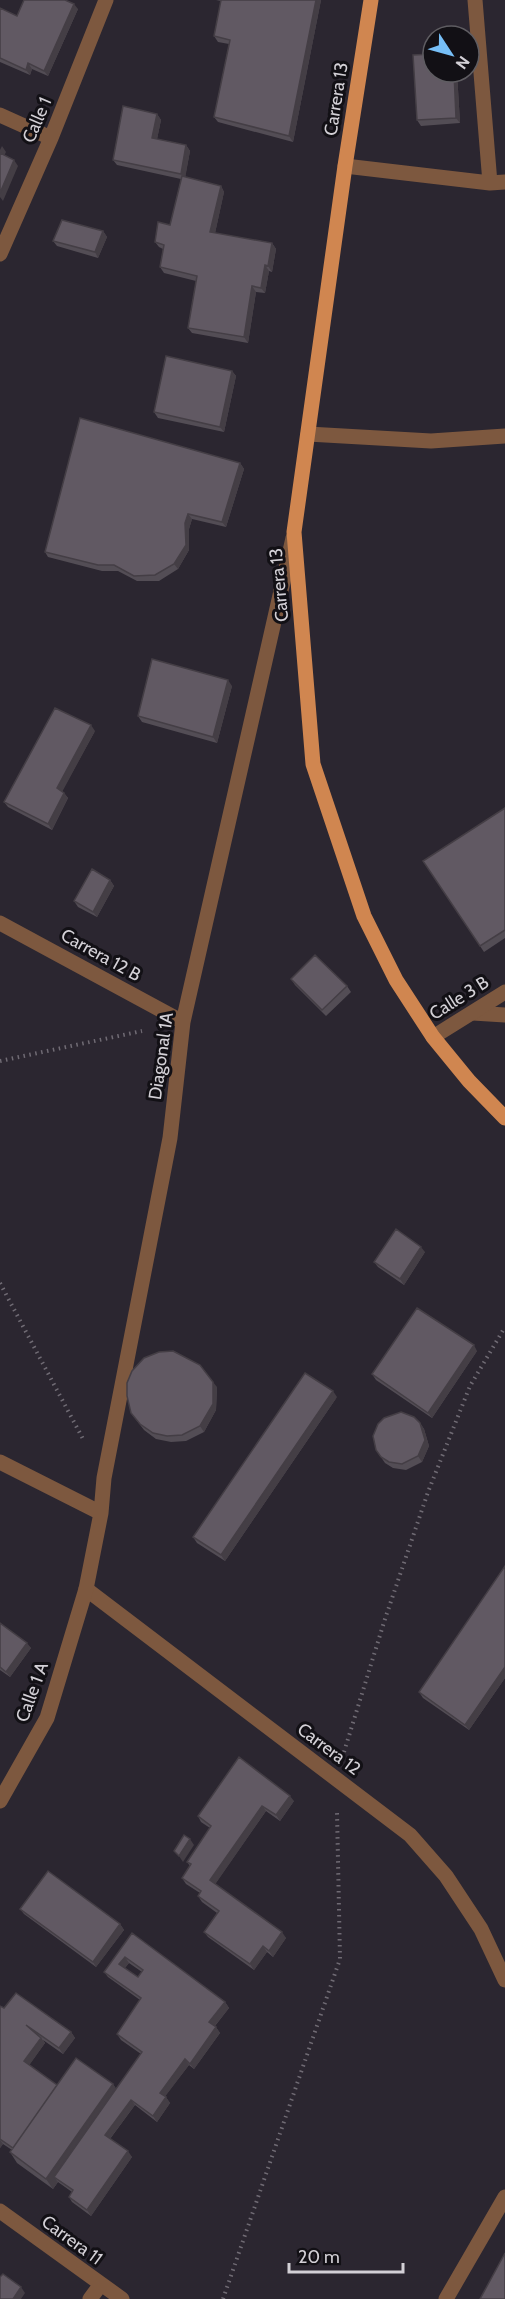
<svg xmlns="http://www.w3.org/2000/svg" width="505" height="2299" font-family="Cabin,sans-serif">
	<rect width="100%" height="100%" fill="#2b2630"/>
	<g fill="none" stroke-linecap="round" stroke-linejoin="round">
		<path stroke="#706b74" stroke-width="4" stroke-dasharray="1.5 4.5" stroke-linecap="butt" d="M0 1061 142 1031
			M0 1283 83 1439
			M344 1752 385 1619 428 1492 470 1386 505 1327
			M223 2299 340 1959 337 1812"/>
		<path stroke="#7d583f" stroke-width="15" d="M473 1013 505 1015
			M86 1589 410 1835 446 1876 481 1929 505 1980"/>
		<path stroke="#7d583f" stroke-width="15" d="M475 0 490 183
			M0 115 51 138
			M345 166 490 183 505 182
			M0 254 51 138 106 0
			M308 434 431 441 505 436
			M0 923 183 1022
			M433 1037 505 992
			M0 1462 101 1513
			M0 1801 47 1718 86 1589 101 1513 104 1478 170 1138 183 1022 293 538
			M0 2211 122 2299
			M90 2299 101 2284
			M446 2299 505 2197"/>
		<path stroke="#d08650" stroke-width="15" d="M371 0 345 166 294 532 313 764 364 916 396 980 433 1037 469 1081 505 1118"/>
	</g>
	<path fill="#534d55" fill-rule="evenodd" d="M216 0H321L293 142 218 122 214 117 229 44 218 42 214 36 221 1Z
		M0 8 17 16 78 9 48 76 32 69 30 75 0 62Z
		M433 72H457L460 123 421 126 417 120Z
		M157 114 161 120 157 139 186 145 190 151 185 177 221 186 224 192 215 233 272 243 276 249 272 272 269 271 265 293 256 292 248 343 192 333 188 328 196 281 164 273 160 267 163 249 159 247 155 242 170 225 181 179 117 165 113 160Z
		M103 231 107 237 98 258 57 246 53 241Z
		M232 371 236 376 224 432 158 418 154 412Z
		M240 463 244 469 226 527 192 519 189 529V550L178 569 159 581H137L118 571H102L48 557 45 552Z
		M232 686 217 743 142 722 138 716Z
		M95 731 62 791 64 793 68 798 52 830 8 807 4 802Z
		M505 808V938L484 952 423 861Z
		M110 880 114 886 97 917 78 907 74 901Z
		M291 979 347 986 351 992 326 1016 295 985Z
		M425 1252 404 1285 378 1267 374 1262Z
		M477 1351 432 1418 376 1380 372 1374Z
		M217 1387 216 1410 204 1432 186 1441 171 1442 156 1439 144 1430 131 1413Z
		M337 1397 225 1561 197 1543 193 1537Z
		M420 1423 424 1429 429 1446 422 1462 406 1470 393 1468 385 1463 376 1450Z
		M505 1566V1678L469 1730 423 1698 419 1692Z
		M0 1623 31 1648 10 1677 0 1670Z
		M294 1801 280 1821 266 1811 215 1884 286 1938 273 1957 267 1952 254 1970 208 1937 204 1932 217 1913 202 1902 198 1896 200 1893 186 1884 182 1878 190 1866 187 1862 210 1828 201 1822 198 1816Z
		M20 1909 120 1924 124 1930 96 1967 24 1914Z
		M132 1933 225 2002 229 2008 215 2026 220 2033 194 2069 189 2065 165 2096 170 2103 157 2122 135 2105 110 2139 132 2157 91 2216 72 2202 69 2197 72 2192 58 2182 53 2189 17 2163 10 2152 12 2150 3 2144 0 2148V2006L4 2008 71 2032 75 2038 63 2054 43 2040 45 2043 29 2065 57 2085 113 2084 116 2089 141 2054 121 2040 117 2034 140 2000 108 1977 104 1972ZM129 1963 142 1972 138 1977 125 1968Z"/>
	<path fill="#443e45" d="M316 0H321L293 142 289 136Z
		M74 4 78 9 48 76 44 71Z
		M28 63 32 69 30 75 26 70Z
		M454 72H457L460 123 456 118Z
		M157 114 161 120 156 144 152 138Z
		M186 145 190 151 185 179 181 174Z
		M2 146 6 152 3 158 0 154V150Z
		M14 160 18 166 3 201 0 197V193Z
		M221 186 224 192 214 238 210 232Z
		M103 231 107 237 98 258 95 252Z
		M272 243 276 249 272 272 268 266Z
		M265 265 269 271 265 293 261 288Z
		M252 286 256 292 248 343 244 337Z
		M232 371 236 376 224 432 220 427Z
		M240 463 244 469 226 527 222 522Z
		M188 514 192 519 189 529V550L178 569 174 564 185 523Z
		M228 680 232 686 217 743 213 737Z
		M91 725 95 731 61 794 57 788Z
		M64 793 68 798 52 830 48 824Z
		M110 880 114 886 97 917 93 912Z
		M421 1247 425 1252 404 1285 400 1279Z
		M474 1345 477 1351 432 1418 428 1413Z
		M213 1382 217 1387 216 1410 204 1432 200 1426Z
		M333 1391 337 1397 225 1561 221 1555Z
		M420 1423 424 1429 429 1446 422 1462 418 1456Z
		M27 1643 31 1648 10 1677 6 1672Z
		M505 1667V1678L469 1730 465 1725Z
		M290 1796 294 1801 280 1821 276 1815Z
		M262 1806 266 1811 214 1886 210 1880Z
		M190 1839 194 1845 183 1862 179 1856Z
		M120 1924 124 1930 96 1967 93 1962Z
		M282 1932 286 1938 273 1957 269 1951Z
		M263 1946 267 1952 254 1970 250 1964Z
		M125 1957 129 1963 123 1970 119 1964Z
		M225 2002 229 2008 213 2028 209 2022Z
		M216 2027 220 2033 194 2069 190 2064Z
		M71 2032 75 2038 63 2054 59 2048Z
		M41 2038 45 2043 28 2067 24 2061Z
		M185 2059 189 2065 164 2098 160 2093Z
		M113 2084 120 2094 54 2177 58 2182 53 2189 46 2179Z
		M166 2097 170 2103 157 2122 153 2116Z
		M131 2100 135 2105 109 2140 105 2135Z
		M0 2140 3 2144 0 2148Z
		M128 2151 132 2157 91 2216 87 2210Z
		M21 2287 25 2293 21 2299H13Z"/>
	<path fill="#615963" stroke="#443e45" stroke-width="1.5" fill-rule="evenodd" d="M24 0H65L74 4 44 71 28 63 26 70 0 58V8L17 16Z
		M221 0H316L289 136 214 117 230 40 214 36Z
		M433 54V72H454L456 118 417 120 413 55Z
		M123 106 157 114 152 138 186 145 181 174 113 160Z
		M0 153 14 160 0 193Z
		M182 176 221 186 210 232 272 243 268 266 265 265 261 288 252 286 244 337 188 328 197 276 160 267 164 245 155 242 158 222 170 225Z
		M62 220 103 231 95 252 53 241Z
		M166 356 232 371 220 427 154 412Z
		M80 418 240 463 222 522 188 514 185 523 186 545 174 564 155 575 134 576 114 565H98L45 552Z
		M152 659 228 680 213 737 138 716Z
		M55 708 91 725 57 788 64 793 48 824 4 802Z
		M505 808V930L480 946 423 861Z
		M92 869 110 880 93 912 74 901Z
		M315 955 347 986 322 1010 291 979Z
		M396 1229 421 1247 400 1279 374 1262Z
		M417 1308 474 1345 428 1413 372 1374Z
		M173 1351 200 1365 213 1382V1404L200 1426 182 1435 167 1436 153 1433 140 1424 131 1413 127 1396V1383L132 1371 144 1358 159 1352Z
		M305 1373 333 1391 221 1555 193 1537Z
		M401 1412 414 1417 420 1423 425 1440 418 1456 402 1464 389 1462 381 1457 376 1450 373 1436 378 1424 384 1418Z
		M505 1566V1667L465 1725 419 1692Z
		M0 1623 27 1643 6 1672 0 1667Z
		M239 1757 290 1796 276 1815 262 1806 210 1880 282 1932 269 1951 263 1946 250 1964 204 1932 219 1911 198 1896 201 1891 182 1878 191 1864 187 1862 211 1826 198 1816Z
		M184 1835 190 1839 179 1856 174 1851Z
		M48 1871 120 1924 93 1962 20 1909Z
		M132 1933 225 2002 209 2022 216 2027 190 2064 185 2059 160 2093 166 2097 153 2116 131 2100 105 2135 128 2151 87 2210 69 2197 73 2190 54 2177 142 2052 117 2034 141 1998 104 1972ZM125 1957 143 1970 138 1977 119 1964Z
		M16 1993 71 2032 59 2048 26 2025 41 2038 24 2061 57 2085 13 2148 0 2139V2006L4 2008Z
		M76 2058 113 2084 46 2179 10 2152Z
		M505 2253V2299H480Z
		M3 2274 21 2287 13 2299H0V2277Z"/>
	<g text-anchor="middle" stroke-width="6" stroke-linejoin="round" paint-order="stroke">
		<g font-size="18" fill="#d3d0d6" stroke="#121015">
			<text transform="translate(336 99) rotate(-81)" y="6">Carrera 13</text>
			<text transform="translate(37 120) rotate(-67)" y="6">Calle 1</text>
			<text transform="translate(279 585) rotate(-95)" y="6">Carrera 13</text>
			<text transform="translate(101 955) rotate(29)" y="6">Carrera 12 B</text>
			<text transform="translate(459 998) rotate(-32)" y="6">Calle 3 B</text>
			<text transform="translate(161 1056) rotate(-82)" y="6">Diagonal 1A</text>
			<text transform="translate(32 1692) rotate(-70)" y="6">Calle 1 A</text>
			<text transform="translate(329 1749) rotate(37)" y="6">Carrera 12</text>
			<text transform="translate(72 2240) rotate(36)" y="6">Carrera 11</text>
		</g>
	</g>
	<g transform="translate(451 54) rotate(126)"><circle r="28" fill="#121015" stroke="#5f5d62" stroke-width="1.5"/>
	<path d="M0-4.5L10 22L0 15L-10 22Z" fill="#77bff7"/>
	<text y="-9" font-size="16" font-weight="bold" text-anchor="middle" fill="#d3d0d6">N</text>
	</g>
	<path d="M289 2263v9h114v-9" fill="none" stroke="#d3d0d6" stroke-width="3"/>
	<text x="298" y="2263" font-size="18" fill="#d3d0d6" stroke="#121015" stroke-width="4.5" paint-order="stroke">20 m</text>
</svg>
